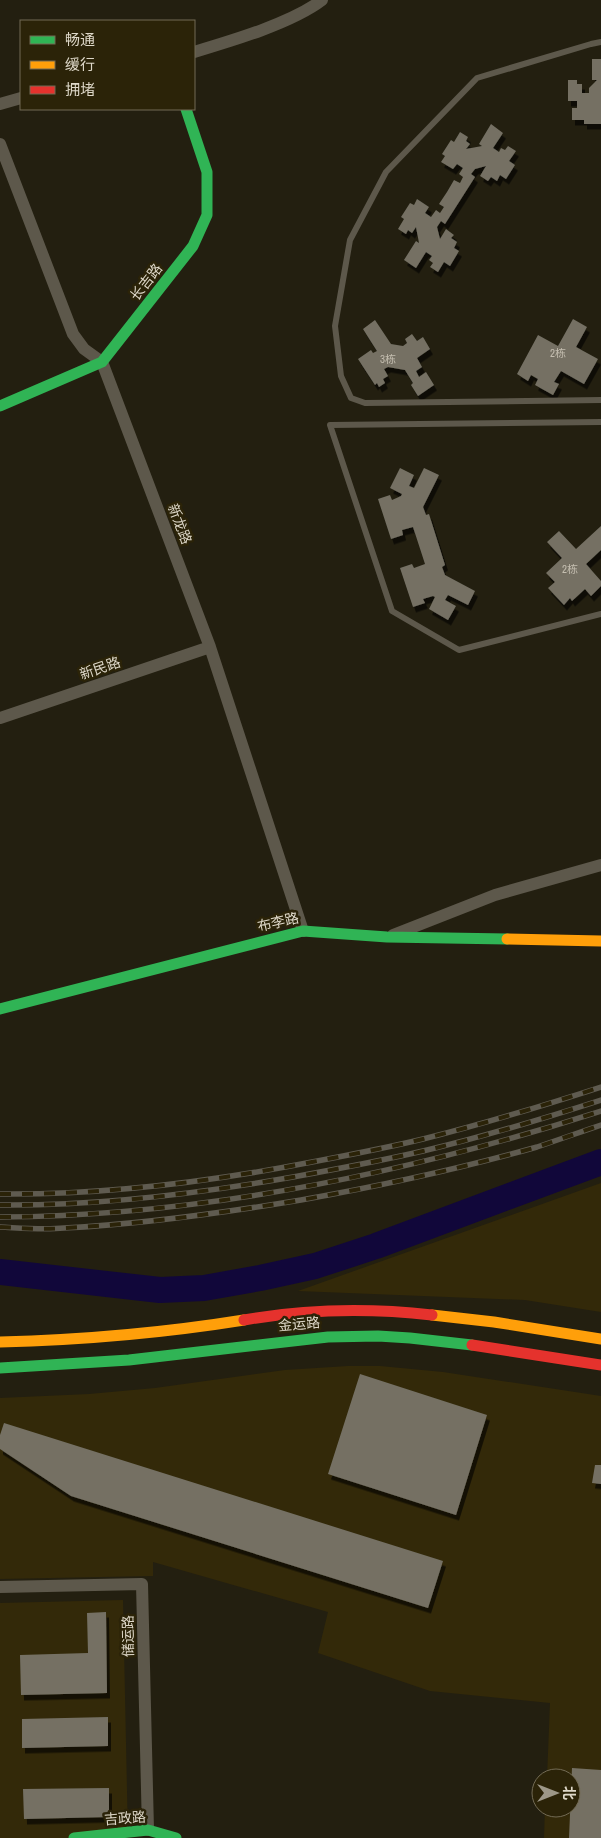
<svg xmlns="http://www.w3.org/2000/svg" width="601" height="1838" font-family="'Archivo Narrow','Noto Sans SC',sans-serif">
	<defs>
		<filter id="shadow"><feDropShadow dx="3" dy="5.5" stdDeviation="0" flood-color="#0009"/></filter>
	</defs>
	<rect width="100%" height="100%" fill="#231f10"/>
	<path fill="#332909" d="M601 1183V1312L525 1300 298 1291Z
		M348 1366H380L443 1372 601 1396V1838H544L545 1808H571V1778H547L550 1703 430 1691 318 1653 328 1612 153 1562V1576L0 1579V1398L89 1394 155 1388 285 1370Z
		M123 1600 128 1838H0V1603Z"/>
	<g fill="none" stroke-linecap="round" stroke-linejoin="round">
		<path stroke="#11073a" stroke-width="26" d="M0 1272 160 1290 204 1288 260 1278 315 1266 376 1246 601 1162"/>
	</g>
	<path fill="#747064" filter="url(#shadow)" d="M592 59H601V124H584V120H572V108H577V101H568V80H577V84H582V93H589V88L597 80H592Z
		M491 124 503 133 493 148 499 152 501 148 505 150 508 146 516 151 509 161 515 165 506 179 500 175 497 181 491 177 488 181 480 176 486 166 475 169 471 174 475 177 445 224 441 221 437 227 440 239 446 229 454 235 451 238 457 242 454 248 459 251 450 266 444 262 438 272 430 267 433 263 429 260 432 256 426 252 416 268 404 260 416 241 419 243 416 227 412 233 408 230 406 234 398 229 404 219 401 217 410 203 414 205 417 199 429 207 425 213 431 217 436 210 440 213 444 207 439 204 447 192 454 180 460 183 463 177 459 174 463 168 457 164 453 169 441 162 445 156 442 154 451 140 454 142 460 132 468 137 466 141 470 144 466 149 482 146 479 144Z
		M573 319 587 327 576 347 598 359 584 384 561 371 554 382 559 384 553 395 535 385 538 379 531 375 528 381 517 374 538 335 558 346Z
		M375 320 391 344 403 346 407 343 405 339 412 334 417 341 423 337 430 349 417 358 422 367 416 371 419 377 426 372 434 385 418 396 411 385 413 383 405 370 388 367 384 369 388 376 383 379 385 383 379 387 377 383 375 385 358 359 371 350 373 353 377 351 363 329Z
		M400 468 414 475 409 486 414 488 424 468 439 475 423 507 426 515 429 514 445 565 442 567 445 575 475 591 468 605 448 595 445 600 456 606 448 620 429 609 435 597 433 596 423 599 425 603 413 607 400 568 412 564 414 568 425 564 413 527 402 530 403 535 391 539 378 499 390 495 392 500 401 496 402 494 390 488Z
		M601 526V550L586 564 601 581V586L591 596 585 589 572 601 570 598 564 605 548 588 555 582 546 573 562 558 547 542 559 531 576 549Z
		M360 1374 487 1415 456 1515 328 1474Z
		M4 1423 443 1561 428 1608 71 1496 0 1449V1435Z
		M595 1465H601V1484L592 1483Z
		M106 1612 107 1693 21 1695 20 1655 88 1653 87 1613Z
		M108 1717V1746L22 1748V1719Z
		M572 1768 601 1770V1838H569Z
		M109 1788V1817L24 1819 23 1789Z"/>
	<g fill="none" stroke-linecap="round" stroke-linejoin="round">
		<path stroke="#5d584b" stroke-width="6" d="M601 42 591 44 477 78 386 172 350 240 335 326 341 376 351 398 365 403 601 400
			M601 422 330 425 392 611 459 650 601 614"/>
		<path stroke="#5d584b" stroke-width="12" d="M194 52C231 41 292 23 322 0
			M0 104 21 98
			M0 144 73 334 84 349 102 362 210 647 303 931
			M0 718 210 647
			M393 935 495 895 601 865
			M0 1587 142 1584 148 1830"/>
		<path stroke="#30b455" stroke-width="11" d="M0 406 102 362 193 246 207 215V172L186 109
			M0 1009 303 931 387 937 507 939
			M0 1368 129 1360 328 1337 378 1336 410 1338 472 1345
			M74 1838 148 1830 176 1838"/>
		<path stroke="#ff9f0a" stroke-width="11" d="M507 939 601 941
			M432 1315 494 1322 601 1339
			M0 1342C81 1340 163 1333 244 1320"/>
		<path stroke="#e5322d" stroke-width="11" d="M244 1320C306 1309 369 1308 432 1315
			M472 1345 601 1365"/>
		<defs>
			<path id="rail" d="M0 1194C105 1195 209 1182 312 1162 349 1155 386 1148 423 1139 483 1124 542 1106 601 1087
				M0 1205C99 1206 196 1194 293 1177 337 1169 380 1161 423 1151 483 1137 542 1119 601 1100
				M0 1217C203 1216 408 1173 601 1111
				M0 1227C21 1228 43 1230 64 1228 144 1224 222 1213 301 1200 380 1186 459 1169 537 1147 558 1140 580 1132 601 1125"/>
		</defs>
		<use href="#rail" stroke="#5f5b50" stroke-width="5.5"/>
		<use href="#rail" stroke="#2b2308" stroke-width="4" stroke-dasharray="11" stroke-linecap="butt"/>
	</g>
	<g text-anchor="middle" stroke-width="5" stroke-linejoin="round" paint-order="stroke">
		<g font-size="11" fill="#c4beb0">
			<text x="558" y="357">2栋</text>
			<text x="388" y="363">3栋</text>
			<text x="570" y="573">2栋</text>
		</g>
		<g font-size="14" fill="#ded8c9" stroke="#2b2308">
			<text transform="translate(146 282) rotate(-52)" y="5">长吉路</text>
			<text transform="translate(180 524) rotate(69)" y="5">新龙路</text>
			<text transform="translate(100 668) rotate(-19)" y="5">新民路</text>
			<text transform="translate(278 922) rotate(-13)" y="5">布李路</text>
			<text transform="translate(299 1324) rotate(-5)" y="5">金运路</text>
			<text transform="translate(128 1636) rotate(-91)" y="5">储运路</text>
			<text transform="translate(125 1818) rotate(-4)" y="5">吉政路</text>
		</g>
	</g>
	<rect x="20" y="20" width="175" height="90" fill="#2b2308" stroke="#736b55"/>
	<rect x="30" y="36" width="25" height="8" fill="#30b455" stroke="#736b55"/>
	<text x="65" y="45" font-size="15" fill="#ded8c9">畅通</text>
	<rect x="30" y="61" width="25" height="8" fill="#ff9f0a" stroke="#736b55"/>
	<text x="65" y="70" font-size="15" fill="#ded8c9">缓行</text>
	<rect x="30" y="86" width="25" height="8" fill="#e5322d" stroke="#736b55"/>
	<text x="65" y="95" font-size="15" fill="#ded8c9">拥堵</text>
	<g transform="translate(556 1793) rotate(90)"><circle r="24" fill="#2b2308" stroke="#736b55"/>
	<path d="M0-4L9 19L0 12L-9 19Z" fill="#9d9788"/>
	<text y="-8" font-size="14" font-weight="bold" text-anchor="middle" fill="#ded8c9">北</text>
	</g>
</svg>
